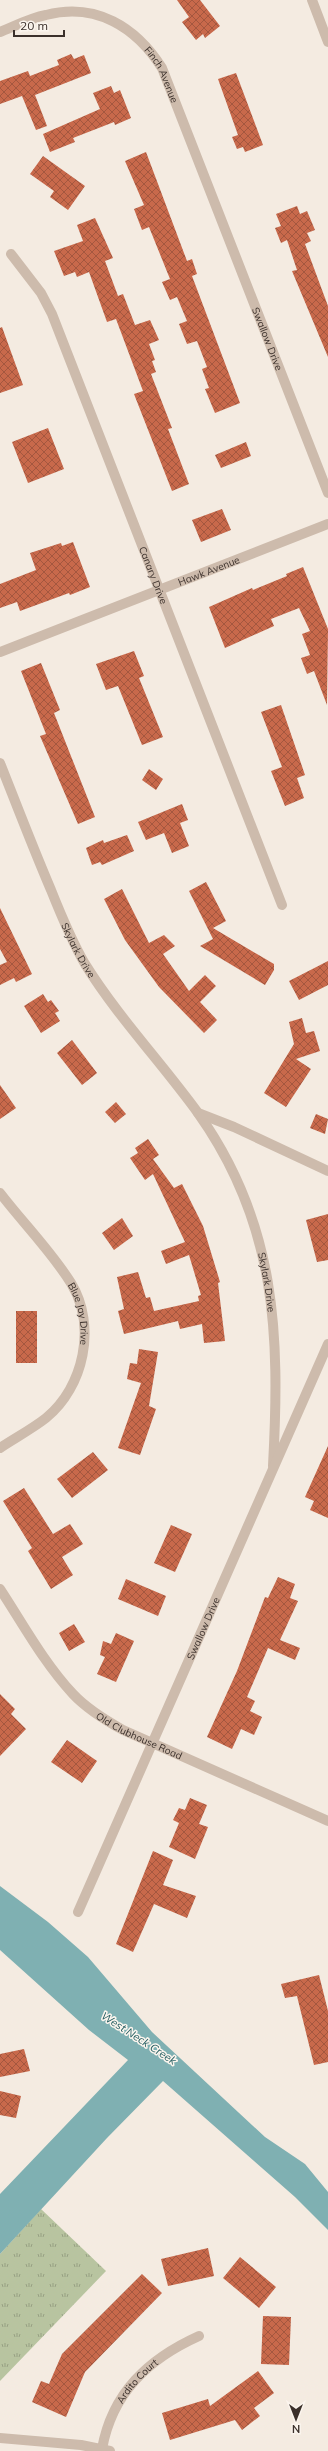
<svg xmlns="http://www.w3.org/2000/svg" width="328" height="2451" font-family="Mulish,sans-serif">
	<defs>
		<pattern id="park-tufts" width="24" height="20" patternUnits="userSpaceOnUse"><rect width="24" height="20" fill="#b8c4a0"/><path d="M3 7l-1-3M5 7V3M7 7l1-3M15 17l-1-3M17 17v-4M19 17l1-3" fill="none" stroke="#97a083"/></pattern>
		<pattern id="building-cross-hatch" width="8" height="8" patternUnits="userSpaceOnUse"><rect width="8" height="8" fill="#c8694b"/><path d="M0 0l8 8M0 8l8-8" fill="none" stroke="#a4573f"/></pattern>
	</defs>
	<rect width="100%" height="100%" fill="#f4ebe1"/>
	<path fill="url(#park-tufts)" d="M41 2209 106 2271 0 2381V2254Z"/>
	<path fill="#7fb0b2" d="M0 1886 48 1922 88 1957 152 2032 265 2137 305 2164 328 2192V2230L295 2197 163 2081 107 2138 0 2254V2194L128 2060 89 2030 0 1950Z"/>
	<path fill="url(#building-cross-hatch)" d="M177 0H200L220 26 205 38 203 34 196 40 182 22 189 17Z
		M71 54 74 59 84 55 91 73 35 95 47 126 36 130 22 96 0 104V81L28 71 30 76 59 65 57 60Z
		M236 73 263 145 245 152 243 147 237 149 232 137 238 135 218 79Z
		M111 86 114 93 120 90 131 118 115 125 114 122 73 138 75 142 50 152 43 134 100 109 93 93Z
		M146 152 187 261 192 259 197 274 192 276 240 403 215 413 205 389 209 388 202 369 207 367 197 341 187 344 179 324 187 321 177 297 170 300 162 282 170 279 149 227 142 230 134 209 144 205 125 161Z
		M43 156 85 186 68 210 50 197 54 191 30 174Z
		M297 206 300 214 307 211 315 230 307 233 311 241 305 244 328 306V357L292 271 297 270 287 240 281 243 275 228 281 226 276 214Z
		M95 218 113 258 105 261 118 296 123 294 135 325 150 320 159 340 149 344 155 360 152 361 156 372 151 374 172 428 168 429 189 484 172 491 134 394 143 391 116 319 107 322 89 272 77 277 75 272 64 276 54 251 83 241 77 225Z
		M2 327 23 385 0 393V328Z
		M48 428 64 469 28 483 12 442Z
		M246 442 251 456 221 468 215 455Z
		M222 509 231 530 201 542 192 520Z
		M73 542 90 587 70 595 69 593 20 611 17 602 0 608V584L36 570 30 553 61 543 62 546Z
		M303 567 328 629 327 705 314 671 307 674 301 658 310 655 302 634 310 631 299 608 271 619 274 626 225 648 209 607 252 588 253 590 287 576 286 574Z
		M134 651 144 676 139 678 163 737 142 745 118 686 106 690 96 664Z
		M41 663 60 710 54 713 95 817 78 824 40 736 46 734 21 671Z
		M281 705 305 775 297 778 304 798 285 806 271 771 282 767 261 712Z
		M149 769 163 779 156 790 142 780Z
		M182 804 188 820 180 823 189 846 172 853 164 833 146 840 138 822Z
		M127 835 134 851 102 865 100 862 92 865 86 848 103 840 104 843Z
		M206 882 226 921 213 928 274 964V970L265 985 200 946 213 939 189 891Z
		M122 889 149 943 164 935 175 946 163 954 189 991 205 975 216 986 200 1002 217 1020 204 1033 159 987 125 940 104 899Z
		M0 908 32 974 16 982 14 978 0 985V965L7 962 0 949Z
		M328 961V985L299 1000 289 981Z
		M43 994 48 1002 51 1000 59 1011 55 1013 60 1021 41 1033 24 1006Z
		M302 1018 306 1033 314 1031 320 1051 296 1059 311 1069 286 1107 264 1093 294 1044 289 1022Z
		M72 1040 97 1073 82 1085 57 1053Z
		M0 1085 16 1108 0 1119Z
		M116 1102 126 1114 115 1123 105 1112Z
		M316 1114 328 1119 325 1134 310 1128Z
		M148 1139 159 1155 153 1159 174 1188 182 1184 203 1226 220 1282 218 1283 225 1341 204 1343 202 1324 180 1329 178 1321 124 1334 118 1311 124 1309 117 1277 138 1272 146 1298 150 1297 154 1311 199 1301 198 1296 201 1295 189 1255 166 1264 161 1251 185 1242 153 1174 145 1180 130 1158 138 1153 135 1148Z
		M328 1214V1260L317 1262 306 1220Z
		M122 1218 133 1236 114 1250 102 1233Z
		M16 1311H37V1363H16Z
		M139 1349 158 1352 149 1406 156 1409 140 1455 118 1448 141 1383 127 1379 130 1363 137 1364Z
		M328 1446V1518L310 1510 314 1501 305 1497Z
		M93 1452 108 1470 72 1498 57 1479Z
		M24 1488 53 1534 70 1524 83 1544 62 1557 73 1575 51 1589 28 1551 32 1548 3 1501Z
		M171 1525 192 1534 175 1572 154 1563Z
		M278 1577 295 1584 290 1598 298 1601 280 1640 300 1648 295 1660 268 1648 247 1697 255 1701 250 1711 262 1717 254 1735 241 1729 232 1749 207 1737 237 1671 265 1597 268 1598Z
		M126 1579 166 1596 158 1616 118 1599Z
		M74 1624 85 1642 69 1651 59 1633Z
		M116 1633 134 1641 116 1682 97 1674 105 1657 100 1655 103 1641 111 1644Z
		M0 1694 15 1709 11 1714 26 1729 0 1756Z
		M67 1740 97 1761 82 1783 51 1762Z
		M190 1798 207 1805 199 1824 208 1827 195 1859 169 1847 179 1823 173 1820 179 1808 185 1810Z
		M153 1851 173 1860 163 1885 196 1896 187 1918 154 1904 133 1952 116 1944Z
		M319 1975 328 2011V2062L314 2065 297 1996 285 1998 281 1984Z
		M24 2049 30 2071 0 2077V2054Z
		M0 2091 21 2096 16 2118 0 2115Z
		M208 2248 214 2276 168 2286 161 2259Z
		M240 2257 276 2287 259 2308 223 2278Z
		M142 2274 162 2293 85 2372 66 2417 32 2402 41 2381 49 2384 62 2354Z
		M263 2316 291 2317 289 2365 261 2364Z
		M258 2371 274 2393 254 2408 260 2416 242 2430 235 2420 170 2440 162 2413 208 2399 210 2406Z"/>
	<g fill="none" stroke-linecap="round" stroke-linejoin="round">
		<g stroke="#cdbbac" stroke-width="10">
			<path d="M312 0 328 42"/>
			<path id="s1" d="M0 32C15 26 30 18 46 15 96 2 136 27 162 68L328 493"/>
			<path id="s2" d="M11 254 41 293 52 314 282 905"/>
			<path id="s3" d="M0 652 328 524"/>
			<path id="s4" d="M0 763C17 806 33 848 51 890 61 915 71 940 85 964 118 1017 161 1062 198 1113 277 1224 280 1335 273 1466"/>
			<path d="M198 1113 234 1127 328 1171"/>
			<path id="s5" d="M0 1193C23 1223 51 1251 71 1283 97 1326 84 1387 46 1418 32 1429 15 1438 0 1448"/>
			<path id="s6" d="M0 1589C23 1624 44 1663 73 1694 87 1709 105 1720 123 1730L328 1821"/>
			<path id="s7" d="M78 1912 328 1344"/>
			<path d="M0 2438 81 2445 110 2451"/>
			<path id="s8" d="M102 2449C112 2393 148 2359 199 2336"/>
		</g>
	</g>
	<g text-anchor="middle" stroke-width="3" stroke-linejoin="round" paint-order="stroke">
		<g font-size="10" fill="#3b302b" stroke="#fbf5ee">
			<text dy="4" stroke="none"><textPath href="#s1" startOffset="192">Finch Avenue</textPath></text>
			<text dy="4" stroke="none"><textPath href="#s1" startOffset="477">Swallow Drive</textPath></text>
			<text dy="4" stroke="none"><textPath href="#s3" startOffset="224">Hawk Avenue</textPath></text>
			<text dy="4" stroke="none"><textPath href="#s2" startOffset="353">Canary Drive</textPath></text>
			<text dy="4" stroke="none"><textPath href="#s4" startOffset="203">Skylark Drive</textPath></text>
			<text dy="4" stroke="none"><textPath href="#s4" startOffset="590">Skylark Drive</textPath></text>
			<text dy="4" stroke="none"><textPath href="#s5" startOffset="147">Blue Jay Drive</textPath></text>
			<text dy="4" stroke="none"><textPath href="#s7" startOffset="310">Swallow Drive</textPath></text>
			<text dy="4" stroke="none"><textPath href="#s6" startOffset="207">Old Clubhouse Road</textPath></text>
			<text dy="4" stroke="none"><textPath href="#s8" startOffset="78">Ardito Court</textPath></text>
		</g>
		<g font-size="11" font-style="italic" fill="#1f5a5e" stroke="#fbf5ee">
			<text transform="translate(139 2038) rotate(33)" y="4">West Neck Creek</text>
		</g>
	</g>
	<g transform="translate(296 2419) rotate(180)" stroke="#fbf5ee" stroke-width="3" paint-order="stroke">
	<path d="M0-3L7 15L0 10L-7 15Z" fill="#3b302b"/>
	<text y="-6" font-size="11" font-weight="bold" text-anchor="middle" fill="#3b302b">N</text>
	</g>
	<path d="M14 30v6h50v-6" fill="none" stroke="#3b302b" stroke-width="2"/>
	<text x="20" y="30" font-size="12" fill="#3b302b" stroke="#fbf5ee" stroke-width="3" paint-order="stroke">20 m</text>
</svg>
